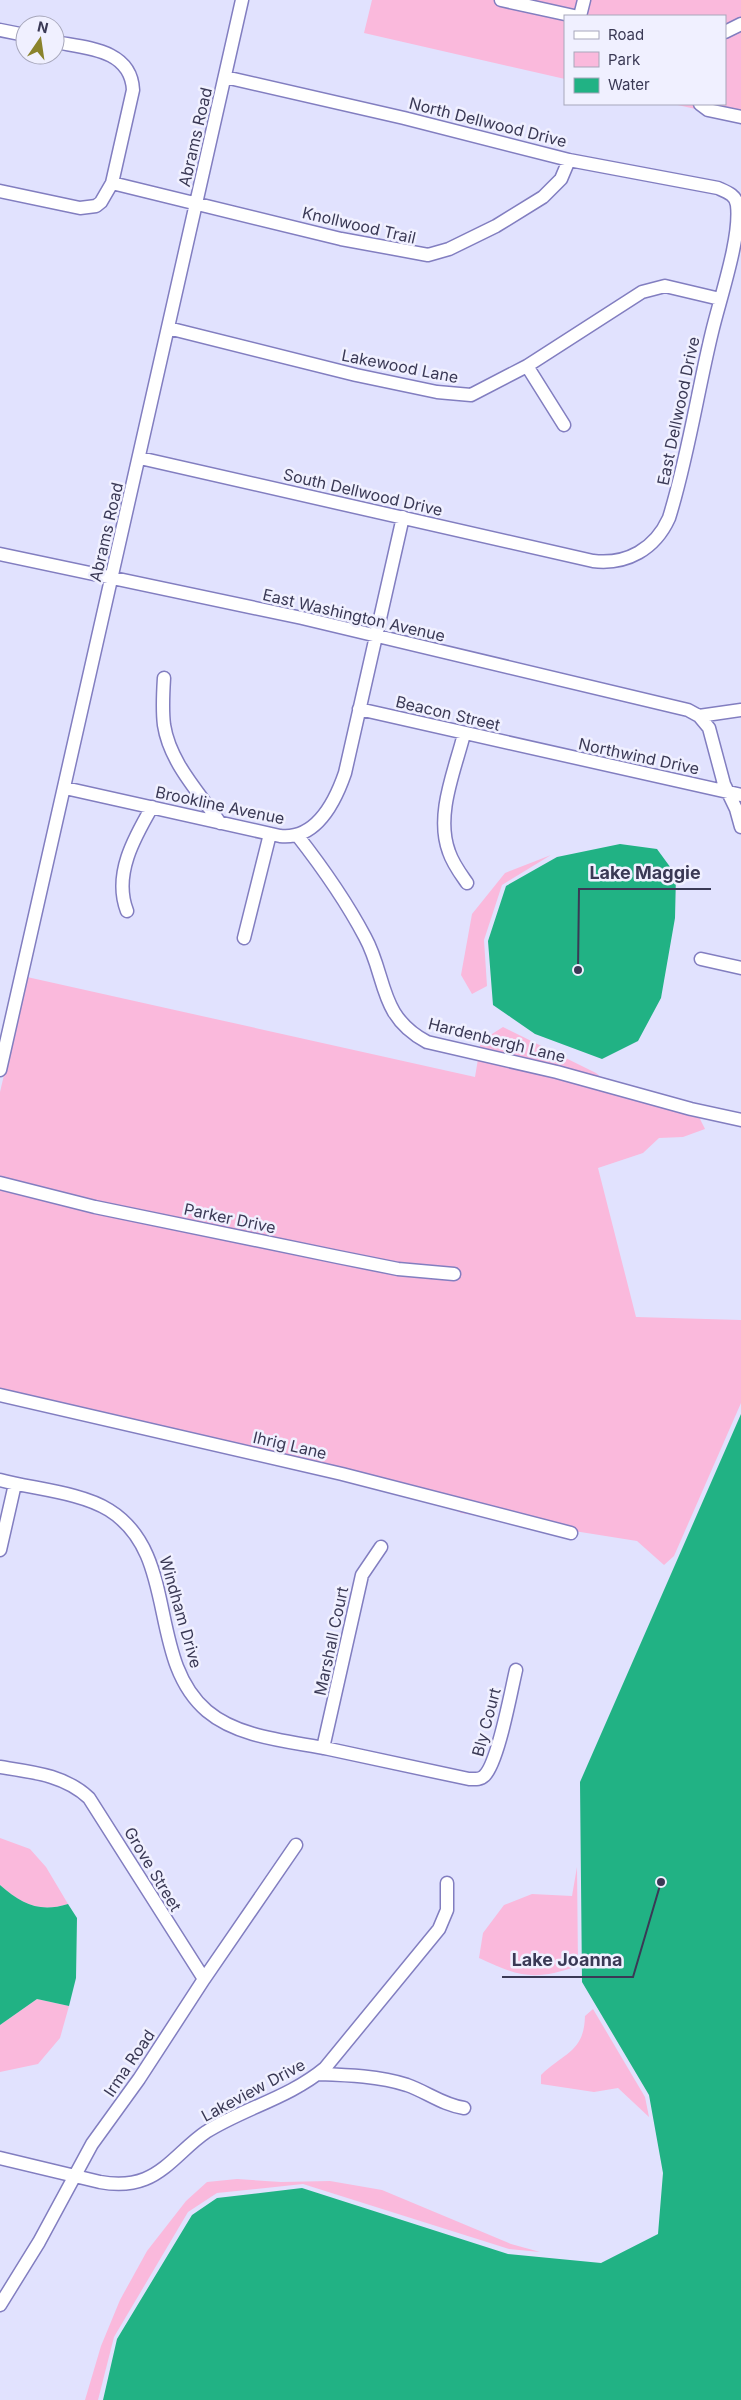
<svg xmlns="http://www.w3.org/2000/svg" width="741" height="2400" font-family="Inter,sans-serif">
	<rect width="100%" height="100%" fill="#e1e2fe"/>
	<path fill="#fab9dc" d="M372 0H741V119L673 104H725V16H565V79L364 33Z
		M551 855 502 885 484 940 487 986 472 994 461 975 472 914 505 873Z
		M27 977 475 1077 481 1041 503 1027 596 1073 617 1091 692 1103 705 1129 683 1137 659 1138 643 1153 598 1168 636 1317 741 1320V1403L674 1556 664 1565 637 1541 461 1513 403 1483 0 1396V1092Z
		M0 1838 30 1849 46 1867 68 1904C39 1913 22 1904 0 1885Z
		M577 1867 578 1966C534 1981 520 1977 479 1958L483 1933 504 1905 532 1894 572 1896Z
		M37 1999 69 2006 60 2038 38 2064 0 2072V2025Z
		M593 2009 645 2097 649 2117 618 2088 594 2092 541 2084V2075C565 2052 584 2052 585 2016Z
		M237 2179 281 2182 330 2181 382 2190 511 2244 540 2252 509 2249 303 2184 217 2193 188 2212 114 2337 98 2400H85L101 2346 120 2300 147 2251 186 2201 207 2182Z"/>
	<path fill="#21b284" d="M620 844 657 849 676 875 675 918 661 998 638 1041 602 1059 535 1034 493 1005 488 941 506 886 557 857Z
		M741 1414V2400H103L117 2339 192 2215 217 2198 302 2188 508 2254 601 2263 658 2234 663 2173 649 2095 582 1982 580 1782Z
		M0 1885C22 1904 39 1913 68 1904L77 1918 76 1978 69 2006 37 1999 0 2025Z"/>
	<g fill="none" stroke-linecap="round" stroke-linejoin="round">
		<defs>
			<path id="minor" d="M501 0 574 16
				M580 16 584 0
				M0 30 25 35
				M725 32 741 24
				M700 104 708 110 741 117
				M112 183 341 239 428 255 449 249 496 226 543 197 561 179 569 160
				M0 191 80 208 96 206 101 202 112 183 133 90C131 49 86 48 55 42
				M168 328 356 375 437 392 471 395 527 366 642 292 665 286 720 299
				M527 366 564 425
				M140 458 593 561C627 565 655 549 669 518 688 457 697 394 712 332 720 298 741 238 737 205 736 195 727 192 718 188L569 160 404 118 225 77
				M0 554 302 618 688 710 699 716 709 728 724 784 736 809 741 827
				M164 678C163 694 162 709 164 725 170 763 199 792 220 823
				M359 709 741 795
				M699 716 741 710
				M464 734C455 770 435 815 449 852 453 864 460 873 467 883
				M65 788 280 836C316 840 335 802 345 773L403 517
				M297 835C322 867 346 901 365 937 387 977 378 1016 427 1042L557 1072 691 1109 741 1120
				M127 911C113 875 134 838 152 807
				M244 938 270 834
				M701 959 741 968
				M0 1070 242 0
				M0 1183 95 1207 338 1257 398 1269 454 1274
				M0 1395 342 1474 571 1533
				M0 1480C33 1489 80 1492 109 1510 180 1554 146 1659 207 1711 239 1738 289 1741 329 1749 375 1759 422 1769 469 1779 474 1779 480 1780 484 1776 498 1764 511 1691 516 1670
				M0 1550 15 1484
				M323 1748 362 1575 381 1547
				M0 1767C32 1772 65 1775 89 1798L204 1979
				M318 2074C347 2075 379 2076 407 2085 427 2092 443 2105 464 2108
				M0 2158 100 2182C116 2185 130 2185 145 2179 168 2170 185 2146 206 2132 244 2108 289 2098 325 2068L439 1929 447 1910V1883
				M0 2305 39 2242 92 2144 139 2079 204 1979 296 1845"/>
		</defs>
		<use href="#minor" stroke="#827ec0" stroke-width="15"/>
		<use href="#minor" stroke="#fff" stroke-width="12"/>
	</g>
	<g text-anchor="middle" stroke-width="5" stroke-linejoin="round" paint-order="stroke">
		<g font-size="16" fill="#3a3955" stroke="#f0f0ff">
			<text transform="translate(488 122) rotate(14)" y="6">North Dellwood Drive</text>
			<text transform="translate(195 137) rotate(-77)" y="6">Abrams Road</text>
			<text transform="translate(359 225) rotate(13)" y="6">Knollwood Trail</text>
			<text transform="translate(400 366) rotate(11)" y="6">Lakewood Lane</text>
			<text transform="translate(678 411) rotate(-78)" y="6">East Dellwood Drive</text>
			<text transform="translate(363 492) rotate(13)" y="6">South Dellwood Drive</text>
			<text transform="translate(106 532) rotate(-77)" y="6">Abrams Road</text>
			<text transform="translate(354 615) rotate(13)" y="6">East Washington Avenue</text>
			<text transform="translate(448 713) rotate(13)" y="6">Beacon Street</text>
			<text transform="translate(639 756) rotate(12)" y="6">Northwind Drive</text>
			<text transform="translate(220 805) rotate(12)" y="6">Brookline Avenue</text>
			<text transform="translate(497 1040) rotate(14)" y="6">Hardenbergh Lane</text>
			<text transform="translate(230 1218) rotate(12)" y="6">Parker Drive</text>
			<text transform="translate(290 1445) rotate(13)" y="6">Ihrig Lane</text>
			<text transform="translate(181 1612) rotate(74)" y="6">Windham Drive</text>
			<text transform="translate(331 1641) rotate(-78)" y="6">Marshall Court</text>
			<text transform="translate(486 1722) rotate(-75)" y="6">Bly Court</text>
			<text transform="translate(153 1869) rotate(59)" y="6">Grove Street</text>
			<text transform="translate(129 2063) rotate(-56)" y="6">Irma Road</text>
			<text transform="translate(253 2090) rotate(-28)" y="6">Lakeview Drive</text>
		</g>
	</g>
	<path fill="none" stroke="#3a3955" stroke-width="2" d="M578 970L579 889H711M661 1882L633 1977H502"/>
	<g fill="#3a3955" stroke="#f0f0ff" stroke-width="2">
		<circle cx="578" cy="970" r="5"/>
		<circle cx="661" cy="1882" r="5"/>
	</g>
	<g font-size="18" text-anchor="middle" font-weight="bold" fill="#3a3955" stroke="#f0f0ff" stroke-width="5" stroke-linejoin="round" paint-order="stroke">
		<text x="645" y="879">Lake Maggie</text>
		<text x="567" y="1966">Lake Joanna</text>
	</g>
	<rect x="564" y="15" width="162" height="90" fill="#f0f0ff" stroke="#a7a7bb"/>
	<rect x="574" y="31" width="25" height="8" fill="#ffffff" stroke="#a7a7bb"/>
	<text x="608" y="40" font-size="15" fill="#3a3955">Road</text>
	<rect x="574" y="52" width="25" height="15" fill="#fab9dc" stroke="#a7a7bb"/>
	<text x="608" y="65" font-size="15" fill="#3a3955">Park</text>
	<rect x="574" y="78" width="25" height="15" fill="#21b284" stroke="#a7a7bb"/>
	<text x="608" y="90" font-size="15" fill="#3a3955">Water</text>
	<g transform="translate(40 40) rotate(13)"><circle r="24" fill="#f0f0ff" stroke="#a7a7bb"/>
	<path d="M0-4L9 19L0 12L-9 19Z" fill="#8a832c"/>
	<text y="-8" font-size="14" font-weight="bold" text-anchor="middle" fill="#3a3955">N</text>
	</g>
</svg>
